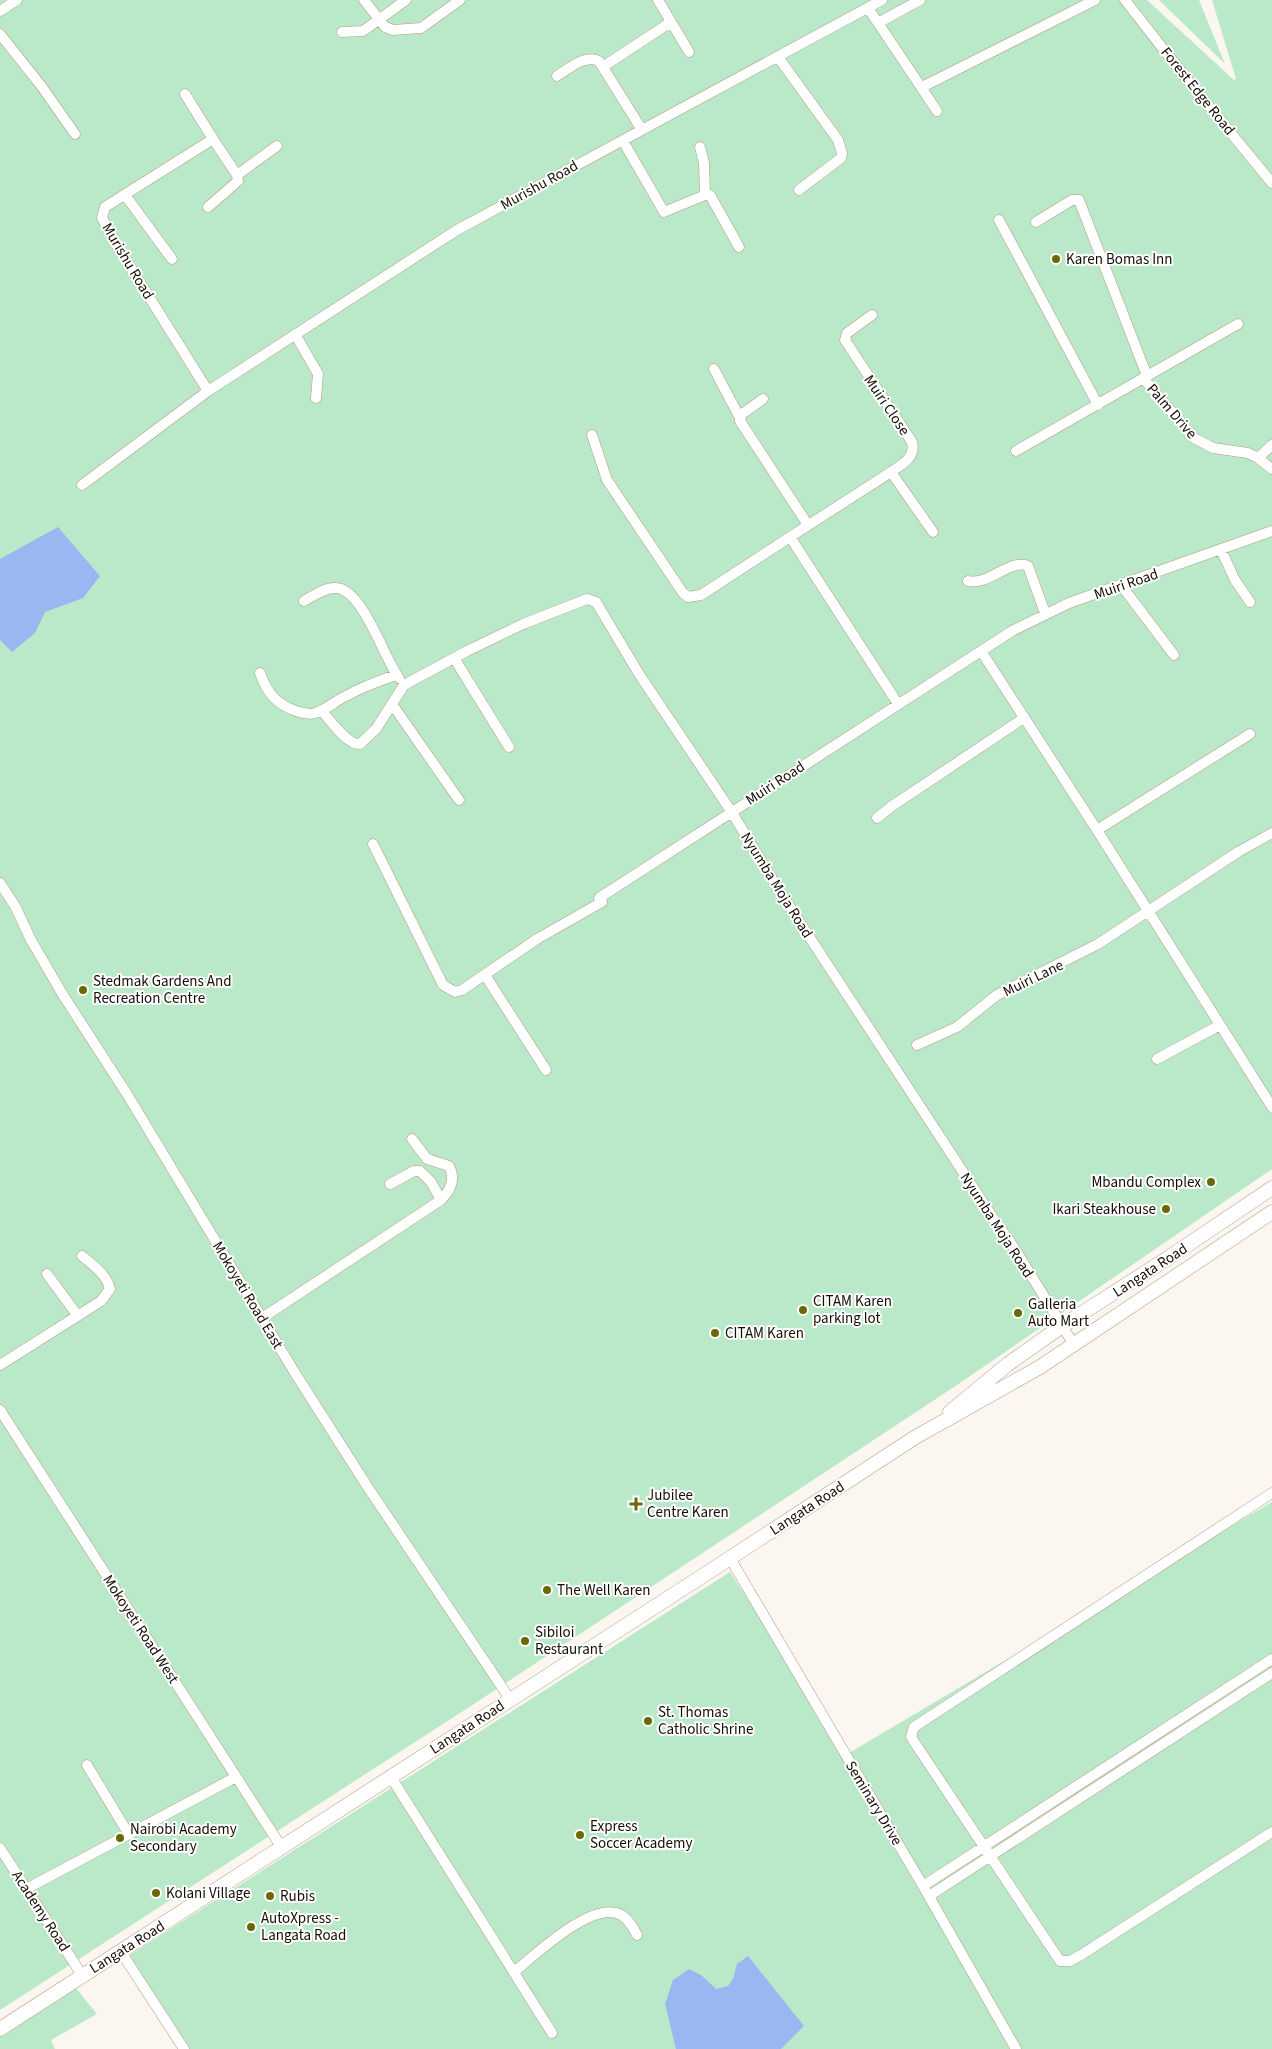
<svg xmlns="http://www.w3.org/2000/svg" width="1272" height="2049" font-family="'Source Sans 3',sans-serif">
	<rect width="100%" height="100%" fill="#fbf6f0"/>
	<path fill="#bae9ca" d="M0 0H1147L1234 80 1236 79 1212 0H1272V1169L957 1385 477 1702 0 2010Z
		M1159 0H1199L1225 64Z
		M1272 1502V2049H184L125 1958 730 1572 849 1753Z
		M71 1982 97 2014 51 2040 55 2049H0V2031Z"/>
	<path fill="#9ab7f1" d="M58 527 100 576 83 598 45 612 35 633 12 652 0 640V559Z
		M748 1956 804 2026 781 2049H676L665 2004 673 1980 689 1969 701 1975 716 1989 728 1986 733 1979 737 1964Z"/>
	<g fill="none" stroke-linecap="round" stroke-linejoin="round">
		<defs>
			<path id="minor" d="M364 0 385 27 393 30 421 28 460 0
				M658 0 689 52
				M1125 0 1189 82 1272 183
				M868 8 937 111
				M0 11 17 0
				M878 23 920 0
				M342 32 363 31 406 0
				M0 34 42 87 75 134
				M778 57 838 140 842 153 841 158 799 190
				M604 66 671 22
				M557 76C569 69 584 54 599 61L642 130
				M922 87 1095 0
				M185 94 213 139 105 207 102 218 116 244 208 391
				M623 141 664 212 705 195H710L739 247
				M700 147 704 163 705 195
				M237 175 277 146
				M125 195 172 259
				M208 207 238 181 237 175 213 139
				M999 220 1098 405
				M1036 222 1072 200H1079L1147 376
				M295 334 318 374 316 398
				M714 369 740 418
				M1143 378 1194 438 1213 448 1248 453 1258 458 1272 469
				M763 399 742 414 740 421 808 525
				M592 435 607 480 683 593 688 597 701 595 790 537 898 704
				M1016 451 1238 324
				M1258 458 1272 445
				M891 472 933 532
				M82 485 208 391 457 230 882 0
				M790 537 891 472C902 464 916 458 912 442L845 340 847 333 872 315
				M1221 550 1235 580 1250 602
				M968 581C988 586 1011 558 1028 566L1045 613
				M1121 585 1174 655
				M304 601C313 596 325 587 336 588 363 589 384 659 399 678
				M981 651 1097 830 1272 1107
				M454 658 509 747
				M260 673C267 693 276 704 296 711 302 713 309 715 315 713 325 710 333 703 342 698 360 688 378 681 396 675
				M392 704 459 800
				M321 710C330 720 347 745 360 744L376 729 404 685 467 651 523 624 587 599 596 602 639 674 731 811 780 892 997 1224 1013 1246 1074 1345
				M877 818 892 806 1024 718
				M1097 830 1250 734
				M373 844 443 985 455 992 462 990 537 939 602 902 599 898 1012 631 1069 603 1272 531
				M0 883 15 906 31 940 63 995 127 1094 295 1373 367 1486 510 1699
				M485 975 546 1070
				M917 1045 957 1027 997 995 1098 944 1238 852 1272 833
				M1157 1059 1220 1025
				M390 1184 414 1171H420L431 1182 441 1200
				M47 1274 78 1316
				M262 1318 441 1200C451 1190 456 1179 449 1166L427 1159 412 1139
				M0 1365 101 1301 110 1289C107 1275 93 1265 82 1256
				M0 1410 282 1848
				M1272 1493 914 1727 911 1737 1060 1961H1070L1081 1955 1272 1832
				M730 1558 923 1886 1016 2049
				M87 1765 128 1833
				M391 1777 552 2033
				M0 1848 82 1975
				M923 1886 1272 1659
				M26 1889 236 1777
				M929 1896 1272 1673
				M121 1952 184 2049
				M514 1972C536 1954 588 1905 616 1913 626 1915 633 1927 637 1935"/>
			<path id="secondary" d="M950 1412 1008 1364 1062 1326 1168 1258 1272 1188
				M0 2029 704 1575 914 1438 1040 1367 1272 1212"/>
		</defs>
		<use href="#minor" stroke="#b39a7e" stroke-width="11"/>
		<use href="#secondary" stroke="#b39a7e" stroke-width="15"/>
		<use href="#minor" stroke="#fff" stroke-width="10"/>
		<use href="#secondary" stroke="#fff" stroke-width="14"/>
	</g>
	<g fill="#6b6903" stroke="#fff" stroke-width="2">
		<circle cx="1056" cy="259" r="5"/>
		<circle cx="83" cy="990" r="5"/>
		<circle cx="1211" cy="1182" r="5"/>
		<circle cx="1166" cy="1209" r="5"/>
		<circle cx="803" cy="1310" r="5"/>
		<circle cx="1018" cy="1313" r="5"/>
		<circle cx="715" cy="1333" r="5"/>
		<path d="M633.5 1496.5h5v5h5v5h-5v5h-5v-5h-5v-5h5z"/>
		<circle cx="547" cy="1590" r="5"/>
		<circle cx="525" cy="1641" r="5"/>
		<circle cx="648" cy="1721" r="5"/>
		<circle cx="580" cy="1835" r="5"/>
		<circle cx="120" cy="1838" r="5"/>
		<circle cx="156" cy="1893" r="5"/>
		<circle cx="270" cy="1896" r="5"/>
		<circle cx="251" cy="1927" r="5"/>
	</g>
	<g text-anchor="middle" stroke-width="4" stroke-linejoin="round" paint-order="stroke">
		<g font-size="15" fill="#150c04" stroke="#fff">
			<text transform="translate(1198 91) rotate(51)" y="5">Forest Edge Road</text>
			<text transform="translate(539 185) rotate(-29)" y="5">Murishu Road</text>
			<text transform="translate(128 261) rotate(59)" y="5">Murishu Road</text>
			<text transform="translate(887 405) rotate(56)" y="5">Muiri Close</text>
			<text transform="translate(1172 411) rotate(49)" y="5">Palm Drive</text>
			<text transform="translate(1126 584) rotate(-19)" y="5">Muiri Road</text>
			<text transform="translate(775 783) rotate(-33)" y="5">Muiri Road</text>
			<text transform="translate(777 885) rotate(58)" y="5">Nyumba Moja Road</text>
			<text transform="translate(1033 978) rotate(-26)" y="5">Muiri Lane</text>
			<text transform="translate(997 1225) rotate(57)" y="5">Nyumba Moja Road</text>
			<text transform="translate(1150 1270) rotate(-33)" y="5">Langata Road</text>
			<text transform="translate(248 1295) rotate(59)" y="5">Mokoyeti Road East</text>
			<text transform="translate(807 1508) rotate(-33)" y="5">Langata Road</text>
			<text transform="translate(141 1629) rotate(57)" y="5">Mokoyeti Road West</text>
			<text transform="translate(467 1727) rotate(-33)" y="5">Langata Road</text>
			<text transform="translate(874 1803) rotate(59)" y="5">Seminary Drive</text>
			<text transform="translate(41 1911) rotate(57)" y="5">Academy Road</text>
			<text transform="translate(127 1947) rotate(-32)" y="5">Langata Road</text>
		</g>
		<g font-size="15" fill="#150c04" stroke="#fff" text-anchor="start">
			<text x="1066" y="264">Karen Bomas Inn</text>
			<text x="93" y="986">Stedmak Gardens And<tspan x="93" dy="17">Recreation Centre</tspan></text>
			<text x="1201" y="1187" text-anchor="end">Mbandu Complex</text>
			<text x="1156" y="1214" text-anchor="end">Ikari Steakhouse</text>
			<text x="813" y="1306">CITAM Karen<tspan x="813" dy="17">parking lot</tspan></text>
			<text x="1028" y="1309">Galleria<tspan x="1028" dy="17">Auto Mart</tspan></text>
			<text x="725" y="1338">CITAM Karen</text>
			<text x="647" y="1500">Jubilee<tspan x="647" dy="17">Centre Karen</tspan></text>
			<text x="557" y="1595">The Well Karen</text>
			<text x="535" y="1637">Sibiloi<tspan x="535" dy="17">Restaurant</tspan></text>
			<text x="658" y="1717">St. Thomas<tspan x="658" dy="17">Catholic Shrine</tspan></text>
			<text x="590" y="1831">Express<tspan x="590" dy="17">Soccer Academy</tspan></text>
			<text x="130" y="1834">Nairobi Academy<tspan x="130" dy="17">Secondary</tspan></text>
			<text x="166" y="1898">Kolani Village</text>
			<text x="280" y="1901">Rubis</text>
			<text x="261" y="1923">AutoXpress -<tspan x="261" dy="17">Langata Road</tspan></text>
		</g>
	</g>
</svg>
